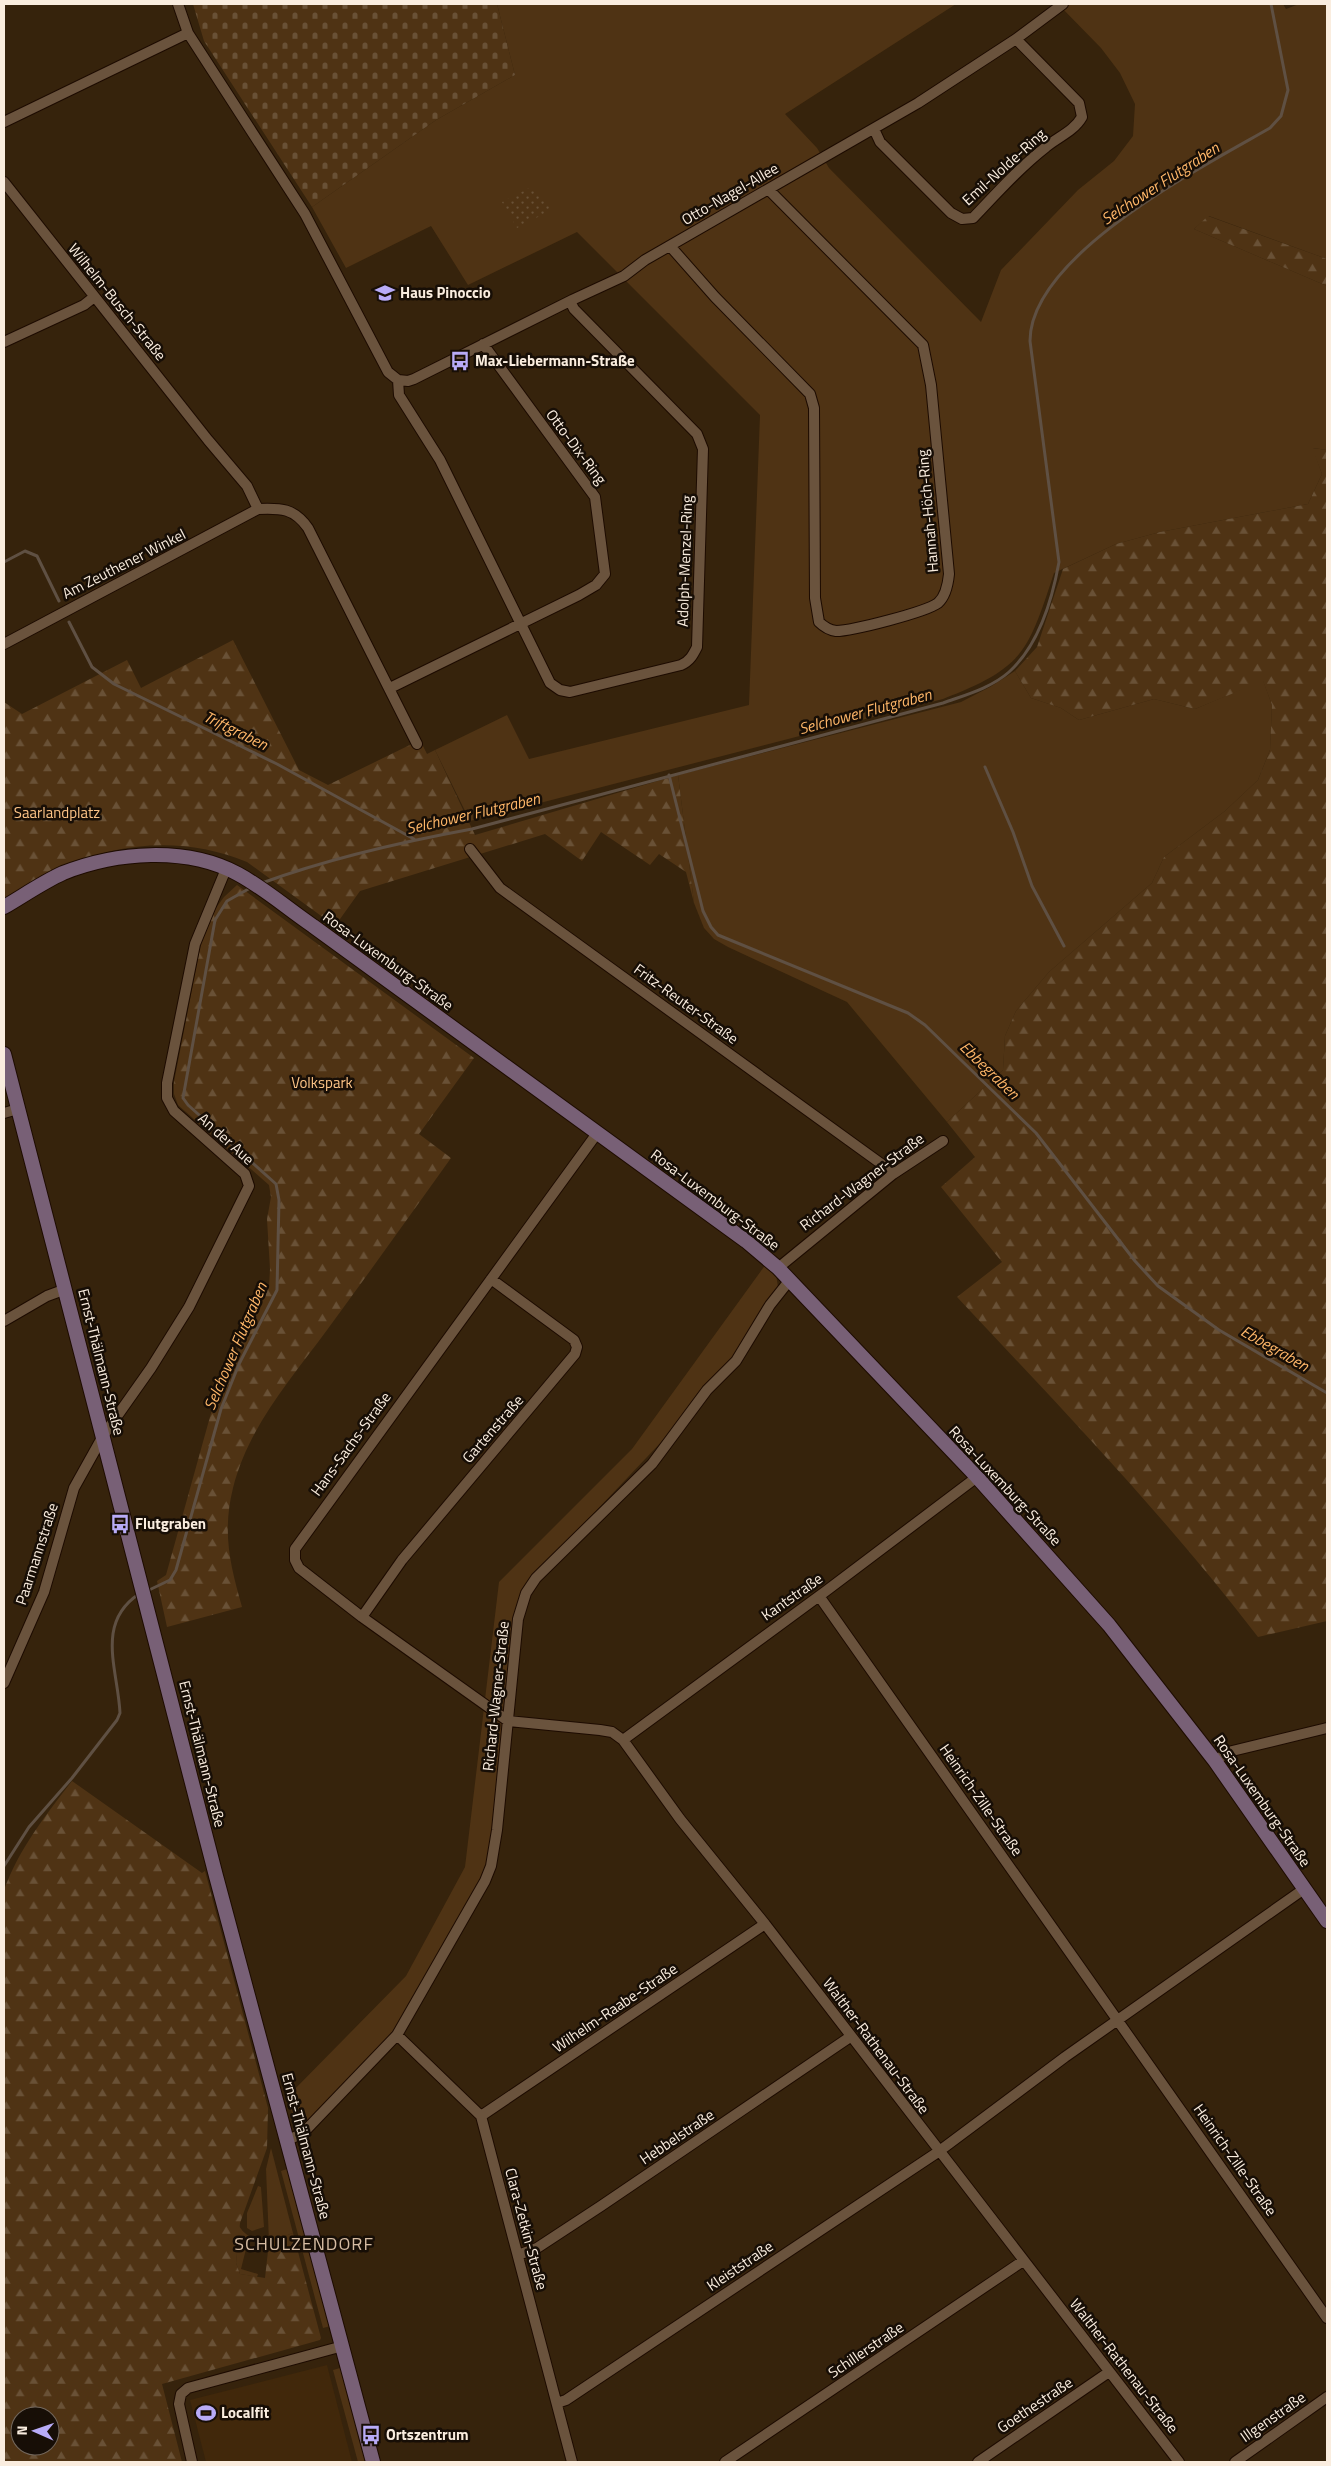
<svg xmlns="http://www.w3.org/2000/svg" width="1331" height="2466" font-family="'Titillium Web',sans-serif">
	<defs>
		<pattern id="forest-firs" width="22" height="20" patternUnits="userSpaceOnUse" patternTransform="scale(1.25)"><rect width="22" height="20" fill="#4f3314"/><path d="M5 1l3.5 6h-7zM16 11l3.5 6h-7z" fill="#695136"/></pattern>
		<pattern id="cemetery-stones" width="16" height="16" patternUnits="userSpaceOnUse" patternTransform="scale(1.25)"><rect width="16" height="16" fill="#4f3314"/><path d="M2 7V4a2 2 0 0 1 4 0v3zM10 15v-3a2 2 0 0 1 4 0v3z" fill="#695136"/></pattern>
		<pattern id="park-dots" width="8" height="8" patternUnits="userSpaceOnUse" patternTransform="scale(1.25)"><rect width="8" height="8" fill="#4f3314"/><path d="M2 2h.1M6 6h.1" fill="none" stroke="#695136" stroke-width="1.8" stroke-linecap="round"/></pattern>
	</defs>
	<rect width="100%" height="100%" fill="#36230c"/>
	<path fill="#41280b" d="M327 2365 352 2462H206L190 2400Z"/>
	<path fill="#4f3314" d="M497 4H956L785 114 817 148 829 168 981 322 1001 270 1078 190 1114 161 1133 136 1135 104 1120 73 1101 48 1058 4H1283L1286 9 1299 4H1327V259L1209 216 1194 229 1327 286V450L1313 448 1322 474 1308 504 1160 532 1116 544 1054 573C1028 652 1024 668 943 699L470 821 435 750 507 715 529 759 749 705 760 415 577 232 468 285 431 226 346 268 312 207 436 120 515 75Z
		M1015 671 1031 698 1061 708 1079 720 1154 699 1195 709 1263 680 1272 705 1270 750 1258 780 1225 811 1164 857 1152 883 1049 972 1016 1011 1005 1036 1003 1070 947 1122 847 1002 728 947 714 939 704 928 694 903 678 775 961 702 990 687Z
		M766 1264 776 1274 778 1287 741 1347 703 1390 665 1438 524 1587 492 1842 487 1863 477 1888 394 2032 301 2128 296 2130 288 2096 406 1976 465 1867 499 1582 632 1449Z
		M271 2148 293 2233 269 2242 266 2169Z
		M290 2168 331 2326 323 2328 281 2171Z
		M258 2186 261 2187 264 2227 252 2231 247 2228V2213Z
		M239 2226C245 2235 251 2239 261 2237L260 2242 245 2239 243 2248 246 2249 241 2269 258 2274 257 2277 240 2274 236 2263Z
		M340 2368 345 2376 367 2462H358L333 2370Z"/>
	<path fill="url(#forest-firs)" fill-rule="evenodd" d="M1208 216 1327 259V286L1194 229Z
		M1312 448 1327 450V1621L1258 1637C1166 1517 1061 1408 957 1297L1002 1262 941 1187 975 1157 947 1122 1003 1070 1005 1036 1016 1011 1049 972 1152 883 1164 857 1225 811 1258 780 1270 750 1272 705 1263 681 1195 709 1154 699 1079 720 1061 708 1031 698 1015 671 1037 647 1063 569 1116 544 1160 532 1308 504 1322 474Z
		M233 640 299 770 328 785 420 740 427 754 435 750 475 835 678 775 694 903 686 872 659 854 650 865 601 832 582 861 545 834 360 891 335 926 247 862C186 837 121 841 61 868 41 877 22 890 4 901V702L22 714 127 660 141 688Z
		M237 885 474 1058 419 1134 451 1158C410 1215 369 1273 327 1330 291 1379 248 1427 233 1488 222 1532 230 1565 242 1607L167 1627 157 1581 166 1575 213 1406 226 1373 269 1287 270 1269 267 1219 271 1197 269 1185 178 1105 174 1094V1082L202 938 213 912 224 897Z
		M72 1781 202 1873 205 1871 268 2108 267 2148 240 2223 236 2263 240 2274 265 2278 269 2242 293 2233 321 2338 320 2340 162 2384 182 2462H4V1890C19 1849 45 1816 72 1781ZM20 2416H50V2446H20Z"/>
	<path fill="url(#cemetery-stones)" d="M193 4H497L515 75 436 120 312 207 204 41Z"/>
	<path fill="url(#park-dots)" d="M531 187 553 209 517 228 502 202Z"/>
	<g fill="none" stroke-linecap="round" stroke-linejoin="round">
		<path stroke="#5f5043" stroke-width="3" d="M4 562 25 551 37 556 59 601
			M69 622 92 667 114 684 277 764 414 839
			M985 767 1013 832 1032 886 1064 946
			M669 775 703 911 711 927 718 935 908 1013 925 1025 1036 1133 1135 1261 1158 1286 1219 1330 1327 1393
			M262 883C330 858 401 842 472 829L943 703C965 695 991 688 1009 672 1039 645 1052 601 1059 562L1030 341C1030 255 1204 166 1270 128L1281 116 1288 90 1271 4
			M147 1591 170 1580 176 1570 221 1409 239 1364 277 1290 279 1200 276 1184 188 1105 183 1098 215 920 227 901 252 887
			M4 1866 29 1827 72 1778 117 1720 120 1713C118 1670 95 1623 139 1594"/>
		<defs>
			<path id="street" d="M178 4 188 33 305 214 388 372 398 380 399 395 440 460 550 683 560 690 570 692 681 665C690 661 693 655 697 647L703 449 697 434 574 309 570 301
				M4 122 188 33
				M874 129 880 142 951 213 962 219 973 218C996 194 1019 168 1046 147 1058 137 1074 131 1082 117L1079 103 1016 39
				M4 182 208 440 247 486 258 509
				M670 246 715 297 810 394 814 408 815 598 819 622C824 627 829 630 836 631 852 631 926 612 938 603 946 596 948 584 949 574L931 385 923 345 769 190
				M4 342 84 305 94 297
				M398 380 408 381 414 379 572 300 624 276 645 260 918 103 1016 39 1063 4
				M4 644 258 509C281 508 294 508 308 528L417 744
				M390 688 579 595 596 585 605 574 595 497 483 344
				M470 849 500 888 887 1168 893 1174
				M4 1113 18 1109
				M778 1268 893 1174 943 1141
				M4 1321 47 1296 66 1289
				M819 1596 1327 2318
				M362 1617 402 1560 575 1354 577 1347 574 1340 491 1279
				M4 1683 44 1592 74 1488 103 1436 151 1368 189 1307 249 1186 245 1174 174 1111 167 1098V1083L195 944 226 869
				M508 1721 600 1730 612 1732 623 1740 680 1819 765 1924 1179 2462
				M508 1721 362 1617 299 1568 295 1560V1549L598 1132
				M623 1740 826 1591 977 1477
				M1215 1761 1228 1752 1327 1728
				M397 2035 481 2116 572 2462
				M481 2116 765 1924
				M288 2140 303 2133 397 2035 485 1881 491 1866 497 1830 518 1619 526 1593 536 1578 652 1464 707 1390 736 1361 770 1305 789 1281
				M518 2255 537 2248 601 2206 850 2037
				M557 2403 566 2400 938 2152 1065 2057 1304 1889
				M192 2462 179 2404 181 2394 188 2388 343 2346
				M725 2462 1023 2261
				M978 2462 1109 2372
				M1235 2462 1327 2397"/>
			<path id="secondary" d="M4 907C23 896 43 882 63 873 116 852 186 846 238 874 264 888 288 909 313 926L746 1241 778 1268 977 1477 1109 1625 1215 1761 1327 1921
				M4 1054 216 1876 373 2462"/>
		</defs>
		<use href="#street" stroke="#1d0b00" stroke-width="12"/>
		<use href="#secondary" stroke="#1d0b00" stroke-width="16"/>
		<use href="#street" stroke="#6a533d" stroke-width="10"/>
		<use href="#secondary" stroke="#786076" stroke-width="14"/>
	</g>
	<defs>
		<symbol id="school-bare" viewBox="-9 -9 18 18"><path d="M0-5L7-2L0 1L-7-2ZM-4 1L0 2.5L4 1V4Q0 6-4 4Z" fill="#b8abf7" stroke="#170e06" stroke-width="2.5" paint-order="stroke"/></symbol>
		<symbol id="bus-bare" viewBox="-9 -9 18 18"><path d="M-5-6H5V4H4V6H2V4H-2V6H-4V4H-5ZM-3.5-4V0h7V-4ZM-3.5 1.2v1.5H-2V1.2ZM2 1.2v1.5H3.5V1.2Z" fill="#b8abf7" stroke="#170e06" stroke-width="2.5" paint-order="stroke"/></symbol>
		<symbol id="stadium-bare" viewBox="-9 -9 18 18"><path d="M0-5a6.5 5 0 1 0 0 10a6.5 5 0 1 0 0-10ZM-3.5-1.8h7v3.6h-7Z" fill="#b8abf7" stroke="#170e06" stroke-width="2.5" paint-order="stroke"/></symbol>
	</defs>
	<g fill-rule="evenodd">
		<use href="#school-bare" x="371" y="279" width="28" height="28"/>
		<use href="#bus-bare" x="446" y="347" width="28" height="28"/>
		<use href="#bus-bare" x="106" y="1510" width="28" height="28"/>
		<use href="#stadium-bare" x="192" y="2399" width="28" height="28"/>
		<use href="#bus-bare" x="357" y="2421" width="28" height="28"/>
	</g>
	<g text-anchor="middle" stroke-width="5" stroke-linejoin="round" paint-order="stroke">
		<g font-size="15" fill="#faeddf" stroke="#170e06">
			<text transform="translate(1004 167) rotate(-42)" y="5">Emil-Nolde-Ring</text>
			<text transform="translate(730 194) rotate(-30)" y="5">Otto-Nagel-Allee</text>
			<text transform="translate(117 302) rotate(51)" y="5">Wilhelm-Busch-Straße</text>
			<text transform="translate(576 447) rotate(53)" y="5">Otto-Dix-Ring</text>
			<text transform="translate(928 511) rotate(-95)" y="5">Hannah-Höch-Ring</text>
			<text transform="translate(685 561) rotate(-88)" y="5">Adolph-Menzel-Ring</text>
			<text transform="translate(124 564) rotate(-27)" y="5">Am Zeuthener Winkel</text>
			<text transform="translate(388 961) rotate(36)" y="5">Rosa-Luxemburg-Straße</text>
			<text transform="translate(686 1004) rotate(36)" y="5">Fritz-Reuter-Straße</text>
			<text transform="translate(226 1139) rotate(42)" y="5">An der Aue</text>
			<text transform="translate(862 1182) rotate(-37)" y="5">Richard-Wagner-Straße</text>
			<text transform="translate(715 1200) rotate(37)" y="5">Rosa-Luxemburg-Straße</text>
			<text transform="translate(101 1362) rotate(76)" y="5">Ernst-Thälmann-Straße</text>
			<text transform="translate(493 1429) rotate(-49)" y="5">Gartenstraße</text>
			<text transform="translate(351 1444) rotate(-54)" y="5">Hans-Sachs-Straße</text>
			<text transform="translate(1005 1486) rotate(47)" y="5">Rosa-Luxemburg-Straße</text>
			<text transform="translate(37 1554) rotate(-72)" y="5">Paarmannstraße</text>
			<text transform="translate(792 1597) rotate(-35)" y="5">Kantstraße</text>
			<text transform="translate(496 1696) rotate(-84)" y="5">Richard-Wagner-Straße</text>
			<text transform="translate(202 1754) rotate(76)" y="5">Ernst-Thälmann-Straße</text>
			<text transform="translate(981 1800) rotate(55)" y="5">Heinrich-Zille-Straße</text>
			<text transform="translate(1262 1801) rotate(55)" y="5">Rosa-Luxemburg-Straße</text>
			<text transform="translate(615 2008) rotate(-34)" y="5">Wilhelm-Raabe-Straße</text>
			<text transform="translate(876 2046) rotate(53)" y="5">Walther-Rathenau-Straße</text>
			<text transform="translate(677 2137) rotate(-34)" y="5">Hebbelstraße</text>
			<text transform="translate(306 2146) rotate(75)" y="5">Ernst-Thälmann-Straße</text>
			<text transform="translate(1235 2160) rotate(55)" y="5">Heinrich-Zille-Straße</text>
			<text transform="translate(526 2229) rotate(75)" y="5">Clara-Zetkin-Straße</text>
			<text transform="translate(740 2266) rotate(-34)" y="5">Kleiststraße</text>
			<text transform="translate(866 2350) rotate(-34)" y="5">Schillerstraße</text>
			<text transform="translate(1124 2366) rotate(52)" y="5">Walther-Rathenau-Straße</text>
			<text transform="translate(1035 2405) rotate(-34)" y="5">Goethestraße</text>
			<text transform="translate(1273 2417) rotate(-35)" y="5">Illgenstraße</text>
		</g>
		<g font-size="15" font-weight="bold" fill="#faeddf" stroke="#170e06" text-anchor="start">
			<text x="400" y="298">Haus Pinoccio</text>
			<text x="475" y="366">Max-Liebermann-Straße</text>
			<text x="135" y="1529">Flutgraben</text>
			<text x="221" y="2418">Localfit</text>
			<text x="386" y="2440">Ortszentrum</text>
		</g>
		<g font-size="15" fill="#fcc386" stroke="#170e06">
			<text x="57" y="818">Saarlandplatz</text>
			<text x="322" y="1088">Volkspark</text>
		</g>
		<g font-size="16" font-style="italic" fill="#feb668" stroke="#170e06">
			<text transform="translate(1160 183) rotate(-33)" y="6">Selchower Flutgraben</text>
			<text transform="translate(865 711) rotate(-15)" y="6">Selchower Flutgraben</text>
			<text transform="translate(236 730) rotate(26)" y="6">Triftgraben</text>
			<text transform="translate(473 813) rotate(-13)" y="6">Selchower Flutgraben</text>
			<text transform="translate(990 1070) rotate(44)" y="6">Ebbegraben</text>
			<text transform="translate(235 1346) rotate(-67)" y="6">Selchower Flutgraben</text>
			<text transform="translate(1275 1348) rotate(30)" y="6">Ebbegraben</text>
		</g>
		<g font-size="18" letter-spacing="1" fill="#d6bca3" stroke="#170e06">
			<text x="304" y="2250">SCHULZENDORF</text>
		</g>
	</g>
	<rect width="1331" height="2466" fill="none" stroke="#faeddf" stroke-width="10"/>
	<g transform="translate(35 2431) rotate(272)"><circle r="24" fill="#170e06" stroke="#72675d"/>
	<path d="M0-4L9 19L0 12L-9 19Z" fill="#b8abf7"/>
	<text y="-8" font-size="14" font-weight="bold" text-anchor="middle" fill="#faeddf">N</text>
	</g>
</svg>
